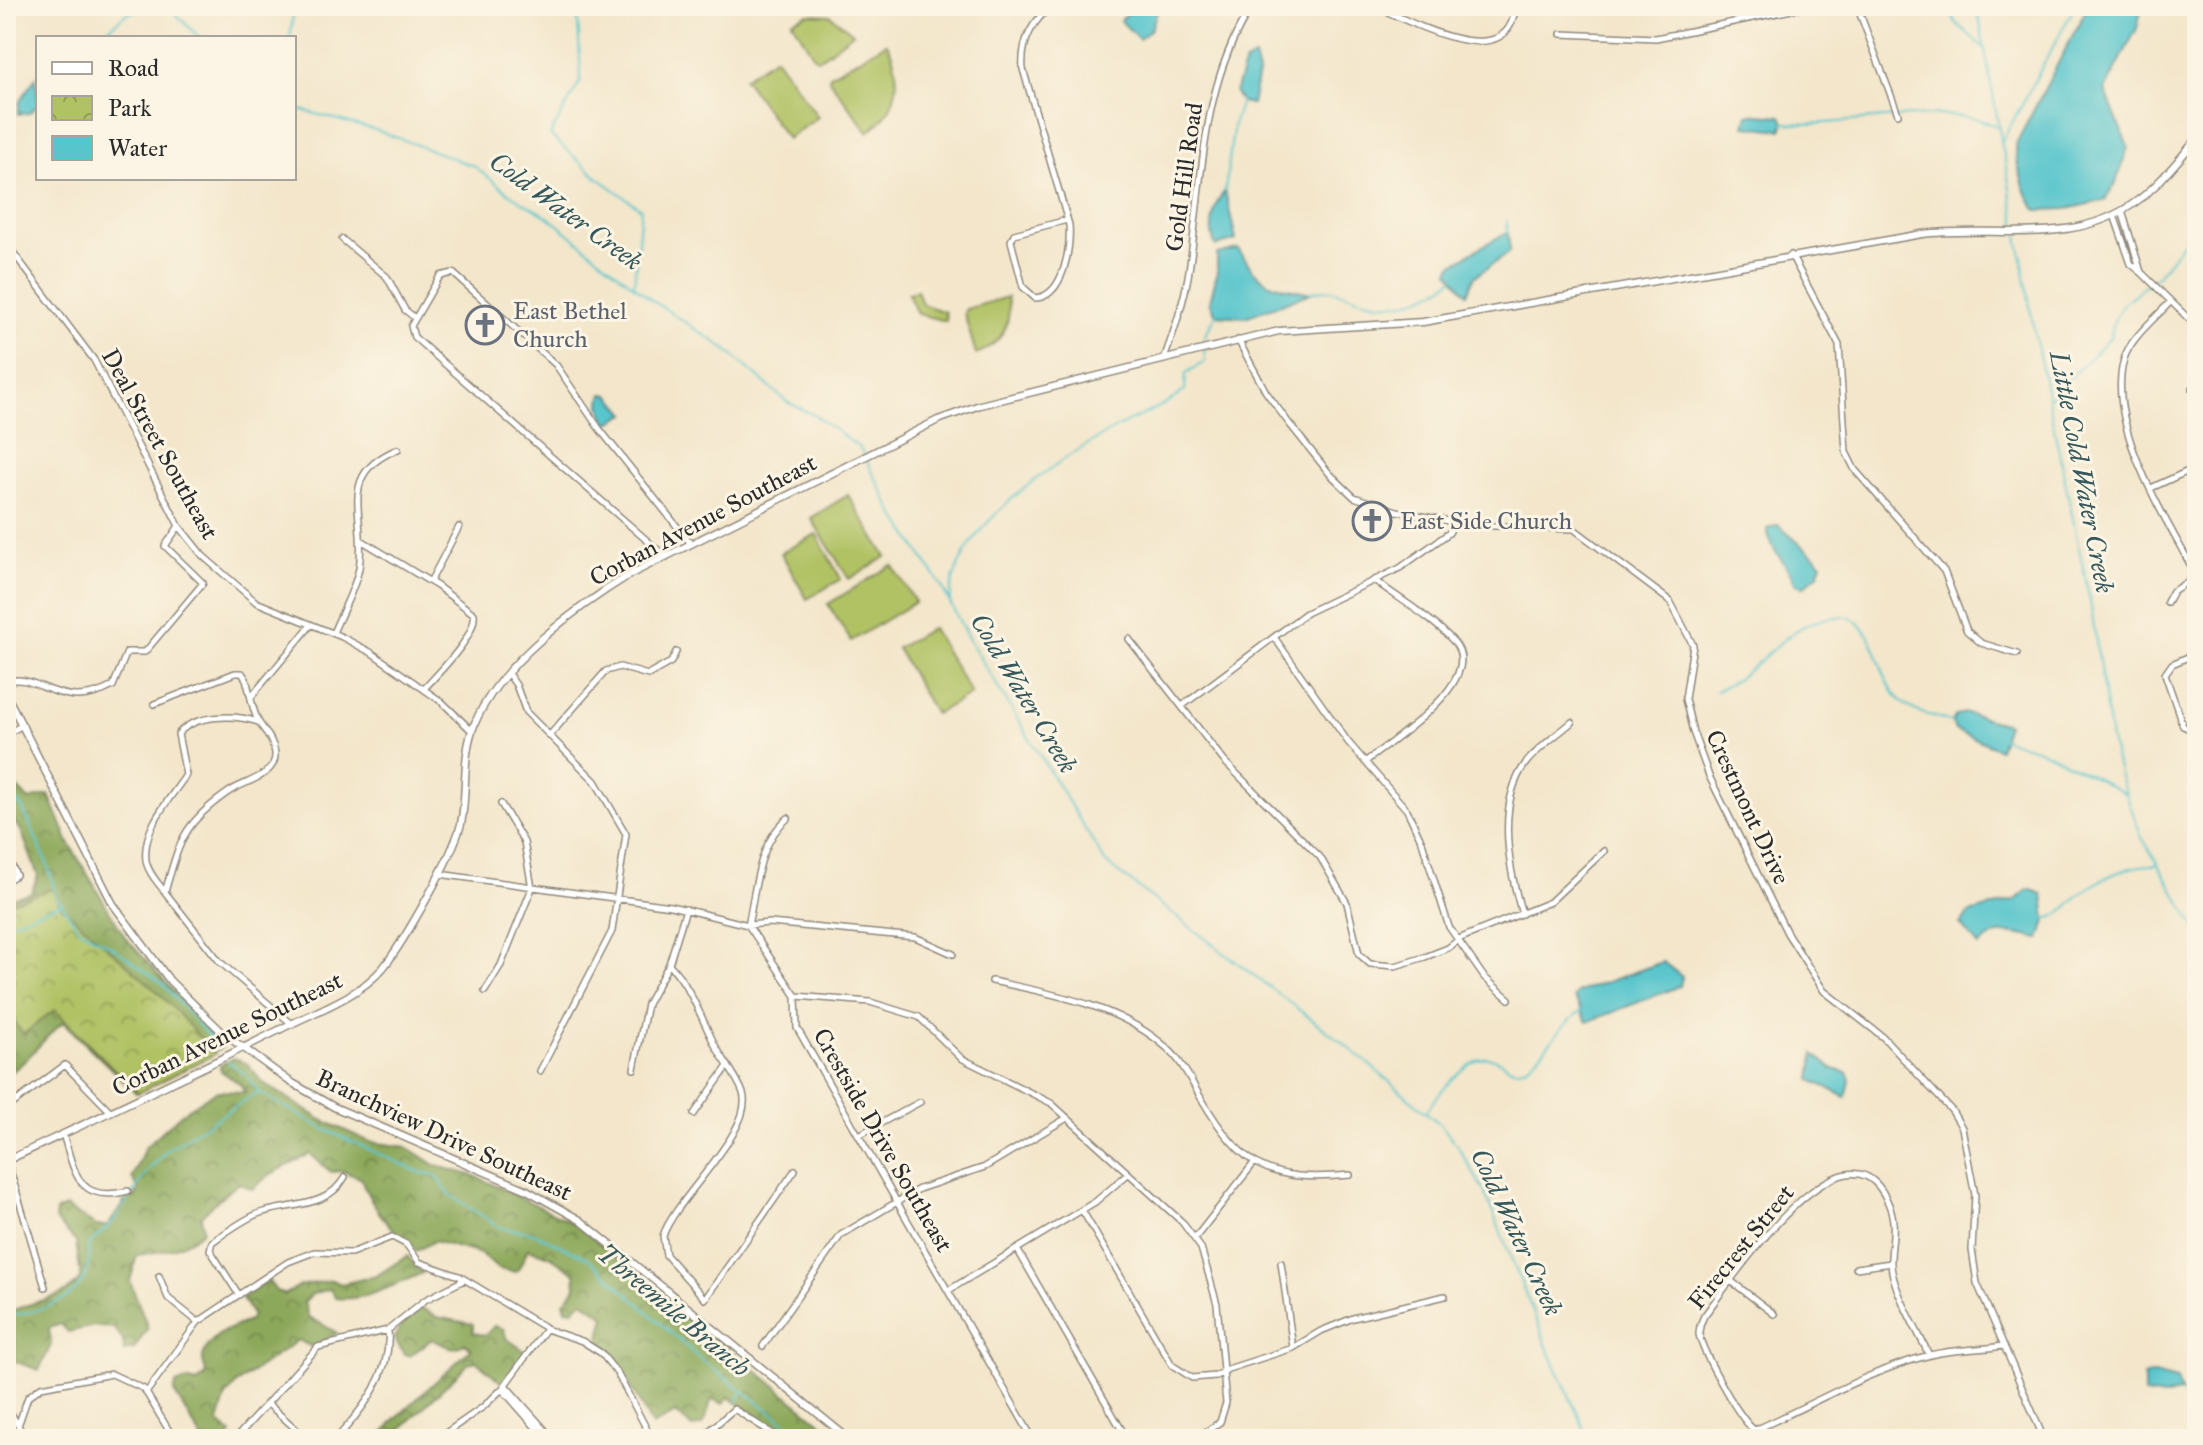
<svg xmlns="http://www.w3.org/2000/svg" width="2203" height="1445" font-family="'IM FELL Great Primer',serif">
	<defs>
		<pattern id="forest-crowns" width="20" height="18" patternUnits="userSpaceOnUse" patternTransform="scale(2)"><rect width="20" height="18" fill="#8ca85a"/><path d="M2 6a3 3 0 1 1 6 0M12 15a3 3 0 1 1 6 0" fill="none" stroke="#73894b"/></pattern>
		<pattern id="park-crowns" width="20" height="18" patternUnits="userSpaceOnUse" patternTransform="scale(2)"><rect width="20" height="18" fill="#b1c265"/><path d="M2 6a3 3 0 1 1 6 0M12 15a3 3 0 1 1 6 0" fill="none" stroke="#909e53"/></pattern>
	</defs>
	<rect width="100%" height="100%" fill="#fcf5e5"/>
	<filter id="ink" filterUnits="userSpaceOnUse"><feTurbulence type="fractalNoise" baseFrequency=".0125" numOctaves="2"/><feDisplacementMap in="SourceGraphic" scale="16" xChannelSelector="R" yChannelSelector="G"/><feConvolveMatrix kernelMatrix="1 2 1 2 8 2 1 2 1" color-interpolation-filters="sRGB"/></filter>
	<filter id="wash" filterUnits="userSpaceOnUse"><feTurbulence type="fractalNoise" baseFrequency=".006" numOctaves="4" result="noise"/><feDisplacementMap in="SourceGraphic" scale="32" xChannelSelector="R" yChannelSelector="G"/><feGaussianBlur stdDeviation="1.8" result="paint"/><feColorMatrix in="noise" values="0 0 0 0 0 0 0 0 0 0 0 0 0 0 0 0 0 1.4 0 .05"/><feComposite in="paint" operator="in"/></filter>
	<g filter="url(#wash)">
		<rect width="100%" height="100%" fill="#f3e6cb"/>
		<path fill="#b1c265" stroke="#6e7648" stroke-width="2" d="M807 14 830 15 853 33 819 59 815 58 792 21Z
			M887 43C904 77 899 110 868 132L829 79 830 75Z
			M775 57 818 117 787 139 744 78Z
			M1007 297C1013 324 1001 345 976 354L964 313 966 309Z
			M848 495 886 557 849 579 811 518Z
			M816 534 841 579 807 599 781 553Z
			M892 565 915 602 851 641 828 604Z
			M932 628 971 694 935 714 897 648Z"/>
		<path fill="url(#forest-crowns)" stroke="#5c6a42" stroke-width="2" d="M6 776 29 800 49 795 69 843 125 937 223 1047 136 1093 63 1022C44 1037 24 1067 7 1074L6 899 31 893 38 876 21 830 6 814Z
			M234 1058 248 1064 262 1082 322 1120 370 1142 407 1147 437 1166 475 1176 574 1223 841 1439H793L728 1397 724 1404 712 1399 703 1425 692 1428 676 1413 652 1426 616 1359 599 1341 605 1316 582 1301 573 1310 566 1309 564 1302 576 1287 575 1273 550 1256 528 1249 517 1272 498 1269 481 1254 434 1241 416 1251C393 1232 371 1208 361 1178L342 1171 331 1172 310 1154 271 1174 252 1189 240 1183C229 1189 210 1207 201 1216L203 1230C185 1248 161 1252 137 1255L130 1281 148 1328 134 1349 124 1351 123 1341 114 1328 95 1326 68 1332 61 1324 49 1328 51 1345 39 1370 14 1361 6 1364V1316C28 1298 64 1303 81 1278L76 1242 55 1220 56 1211 66 1207 96 1226H108L125 1201 136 1195 139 1189 132 1178 145 1147 188 1108 217 1091 245 1092 240 1084 221 1071 220 1065Z
			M407 1256 423 1273C397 1283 365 1302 336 1298L330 1289 312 1294 304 1302 308 1316 337 1333 312 1347 298 1340 235 1385 226 1396 218 1422 232 1434 228 1439H202L174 1392 176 1384 188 1380 196 1383 206 1375C206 1369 202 1362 203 1357 207 1336 232 1327 249 1321L252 1315 242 1298 268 1280 276 1291 284 1295 299 1286 332 1280 341 1284 376 1276Z
			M422 1308 437 1317 473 1324V1333L486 1335 494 1326 504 1329 506 1338 526 1352 503 1383 476 1361 469 1363 391 1439H379L394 1420 471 1349 465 1343C452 1353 444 1344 432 1339L410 1356 404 1354 394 1338 400 1327Z"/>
		<path fill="url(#park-crowns)" stroke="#6e7648" stroke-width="2" d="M917 290 922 304 945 312 946 321 917 314 908 294Z
			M52 889 60 905 161 995 215 1054 138 1093 55 1010 23 1034 6 1011V904Z"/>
		<path fill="#57c5cc" stroke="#41787c" stroke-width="2" d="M1138 6H1159L1151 29 1139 39 1120 20Z
			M2088 6H2142L2137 28 2105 90 2128 147 2115 185 2105 200 2067 209 2037 210C2026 199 2013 158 2017 142Z
			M1254 57 1258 73 1252 104 1241 102 1235 93 1245 62Z
			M36 77 38 105 29 113 18 114 20 101Z
			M1758 114 1781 116 1784 123 1781 130 1745 126 1748 115Z
			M1225 191 1236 240 1216 246C1207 232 1214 203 1225 191Z
			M1508 233 1510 252 1474 277 1467 294 1449 271 1451 266C1457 261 1503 233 1508 233Z
			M1238 249 1254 272 1270 284 1311 293 1245 317 1216 315 1210 301 1217 274V254Z
			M603 394 610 395 626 414 609 423C602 417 599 403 603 394Z
			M1778 525 1822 563 1818 574 1803 587 1795 583C1789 564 1767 548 1768 529Z
			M1966 713 2007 724 1999 749 1955 730 1952 722 1956 715Z
			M2029 889 2043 894 2046 921 2040 939C2016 935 2002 925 1979 946L1960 924 1970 913 2016 900Z
			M1663 962 1682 977 1680 986 1587 1022 1574 997 1578 992Z
			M1814 1054 1833 1069 1848 1073 1850 1081 1846 1097 1811 1080Z
			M2154 1374 2177 1380 2181 1392 2164 1397 2144 1394V1377Z"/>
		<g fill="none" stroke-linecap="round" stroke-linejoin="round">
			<path stroke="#57c5cc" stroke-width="2" d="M168 6 200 38
				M582 6 578 19 581 80 550 135 597 177 641 209 634 286
				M1948 6 1956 23 1983 47
				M1977 6 2017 228
				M97 38 126 14 148 6
				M290 38 294 6
				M294 108 379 131 474 166 511 195 548 217 653 301 723 347 787 402 814 415 860 448 893 512 941 585 969 640 1106 863 1352 1050 1441 1125 1457 1145 1484 1191 1548 1349 1589 1439
				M1783 123C1840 129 1953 100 1997 127
				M2001 143 2075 6
				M1225 192 1234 122 1241 101
				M1507 221 1508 233
				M2018 235 2035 336 2090 601 2111 740 2120 777 2141 836 2197 929
				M1310 293C1328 285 1347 295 1365 300 1398 309 1428 299 1453 279
				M2050 397 2110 338 2115 318 2124 303 2159 274 2183 242 2197 231
				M950 601C951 528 1057 461 1114 429 1137 416 1166 407 1185 390L1186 373 1205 362 1204 338 1217 313
				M1716 691C1768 669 1785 613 1850 617 1881 634 1877 682 1903 703 1916 714 1937 716 1951 722
				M1999 737 2050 754 2124 793
				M6 790 22 807 48 866 56 896 79 929 114 948 163 984 219 1048
				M2043 920C2060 918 2067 905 2079 895 2101 878 2127 864 2156 865
				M6 924 60 904
				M228 1061 246 1075 258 1091
				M258 1092 324 1129 419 1172 435 1175 449 1194 501 1228 531 1232 588 1258 700 1359 808 1439
				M1427 1111C1436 1096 1472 1052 1491 1058 1503 1061 1511 1074 1525 1067 1545 1056 1558 1025 1582 1011
				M6 1316C47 1311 96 1296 88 1245L113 1222 147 1172 167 1150 258 1092
				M2182 1393 2197 1399
				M737 1403 741 1393"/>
		</g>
	</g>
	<g filter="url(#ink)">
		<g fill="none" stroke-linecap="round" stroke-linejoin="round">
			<defs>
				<path id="minor" d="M1052 6C1031 22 1021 43 1023 69L1069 225C1071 247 1064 297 1035 298L1023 287 1011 241 1014 234 1067 220
					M1375 6C1407 20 1511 78 1515 6
					M1857 6 1898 114
					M1561 34 1656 38 1811 6
					M2114 215 2131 264 2141 272 2122 211
					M342 239 387 277 405 310 415 318
					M6 243 94 360 179 526 203 556 256 602 342 637 372 653 442 702 472 731
					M1791 255 1839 345 1846 452 1855 470 1944 571 1967 631 1981 643 2017 654
					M2141 272 2197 327
					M2170 302C2156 318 2130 338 2124 359 2105 426 2167 520 2197 577
					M1238 340 1266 392 1288 422 1329 473 1354 497 1397 511 1469 525 1574 529 1670 601 1693 645 1685 699 1693 732 1709 776 1787 933 1824 991 1883 1037 1952 1111 1962 1128 1975 1195 1972 1250 1977 1283 2044 1439
					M1164 359C1174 332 1183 305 1188 277 1203 185 1199 87 1252 6
					M2192 389 2197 391
					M2151 488 2197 467
					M361 540 437 586 474 614C477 636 438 673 424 689
					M666 557 414 337 411 326 440 276 453 273 556 365 598 427 691 544
					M430 582 459 527
					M2167 602 2173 591 2196 576
					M333 633C341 613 355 590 359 568 368 515 334 475 398 449
					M1274 637 1348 742 1407 810 1422 842 1449 927 1484 977 1509 999
					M1129 639 1224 761 1320 857 1347 903 1359 954 1370 964 1395 966 1425 957 1448 948 1461 938 1550 902 1604 851
					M2197 653 2172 664 2165 674 2183 726 2197 732
					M509 675 516 685 526 712 595 781 626 834 612 931 540 1071
					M6 682C37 670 60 715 113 686L127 652H145L203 583 165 546 179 526
					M252 696 311 625
					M154 704 235 673H242L246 679C250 692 252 709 258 721 264 731 273 739 275 753 277 776 245 781 230 791 183 823 180 840 165 892L220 962 292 1024
					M1182 706 1306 613 1400 568 1449 533 1454 523
					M6 734 23 725
					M549 736 606 671 620 667 648 675 671 662 676 652
					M1365 762C1391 741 1487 681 1454 642 1435 620 1398 598 1374 580
					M788 818C757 843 756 890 748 925L770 923 915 937 953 954
					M6 853 16 875 6 881
					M439 874 671 906 748 925 796 996 797 1028 1033 1439
					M165 892C158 883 147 871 146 860 142 828 170 799 186 775L178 734C195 714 235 714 258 722
					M1522 914C1509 870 1496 803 1526 763 1539 747 1557 735 1572 722
					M669 964C691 987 701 1018 715 1045 723 1060 737 1076 743 1093 755 1131 675 1198 663 1236L666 1255 705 1299 795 1170
					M992 981C1053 994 1119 1005 1167 1048 1182 1061 1191 1081 1201 1098 1243 1169 1269 1182 1350 1175
					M485 991 501 965 532 888 524 842 501 804
					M796 996 870 1002 919 1017 961 1058 1051 1103 1182 1222 1201 1248 1217 1304 1226 1403 1220 1422 1195 1439
					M634 1069 647 1004 669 964 686 909
					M6 1109 65 1065 110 1111
					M694 1114 728 1066
					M63 1134C75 1172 77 1204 128 1191
					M859 1135 920 1102
					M7 1160 45 1287
					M1082 1210 1172 1365 1192 1378 1216 1376 1228 1369 1293 1348 1321 1331 1353 1318 1445 1296
					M1196 1237 1254 1163
					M1017 1249 1127 1439
					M1281 1263 1293 1348
					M1856 1268 1891 1263
					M159 1276 168 1298 198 1322
					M1731 1281 1774 1314
					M949 1290 1095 1202 1128 1174
					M239 1295 210 1250 212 1242C225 1233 240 1222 255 1215 285 1202 326 1211 345 1177
					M763 1346 841 1235 919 1189 985 1167 1067 1118
					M1929 1355C1918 1331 1893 1291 1891 1265 1890 1244 1898 1227 1889 1205 1849 1102 1731 1281 1704 1316 1701 1322 1699 1327 1699 1334 1701 1350 1742 1425 1755 1430 1814 1404 1867 1371 1930 1355 1954 1349 1979 1350 2003 1346
					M505 1385 553 1439
					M502 1389 546 1439
					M146 1393 198 1322 288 1262 314 1252 351 1253 392 1237 406 1244 419 1262 459 1276 549 1330 582 1341 601 1353 617 1373 652 1439
					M268 1404 307 1439
					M6 1405 26 1439
					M19 1423 28 1397 41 1387 112 1374 144 1389 174 1439
					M235 1439 318 1347 388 1330 425 1300 464 1280
					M336 1439C364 1408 392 1373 388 1330
					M437 1439 483 1407 502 1389 546 1329
					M700 1439 734 1409 781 1439"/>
				<path id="major" d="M6 694 113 904 170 981 223 1033 289 1081 334 1107 525 1189 580 1220 849 1439
					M6 1161C97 1118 190 1075 279 1030 315 1011 356 999 383 968 404 942 453 856 461 824 468 790 461 755 475 723 500 663 577 607 631 574L938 420 980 405 1279 331 1423 322 1922 234C1993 225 2075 248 2137 201 2160 184 2178 160 2197 139"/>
			</defs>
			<use href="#minor" stroke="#8f887b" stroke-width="8"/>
			<use href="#major" stroke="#8f887b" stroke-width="9"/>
			<use href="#minor" stroke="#fff" stroke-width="5"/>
			<use href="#major" stroke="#fff" stroke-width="6"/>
		</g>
	</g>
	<defs>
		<symbol id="church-ring" viewBox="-11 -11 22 22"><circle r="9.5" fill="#fcf5e5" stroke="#6b7280" stroke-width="1.5"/><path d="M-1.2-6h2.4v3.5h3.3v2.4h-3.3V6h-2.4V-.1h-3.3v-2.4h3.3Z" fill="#6b7280"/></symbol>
	</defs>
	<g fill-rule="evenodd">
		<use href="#church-ring" x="463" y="303" width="44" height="44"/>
		<use href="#church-ring" x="1350" y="499" width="44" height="44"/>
	</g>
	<g text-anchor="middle" stroke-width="6" stroke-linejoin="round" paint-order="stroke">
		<g font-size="24" fill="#2b2b2b" stroke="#fcf5e5">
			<text transform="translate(1184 177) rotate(-82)" y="8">Gold Hill Road</text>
			<text transform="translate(160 444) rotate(61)" y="8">Deal Street Southeast</text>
			<text transform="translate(703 520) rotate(-28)" y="8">Corban Avenue Southeast</text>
			<text transform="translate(1748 807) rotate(65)" y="8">Crestmont Drive</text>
			<text transform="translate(227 1034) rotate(-26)" y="8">Corban Avenue Southeast</text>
			<text transform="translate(444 1135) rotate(25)" y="8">Branchview Drive Southeast</text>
			<text transform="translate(883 1140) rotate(60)" y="8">Crestside Drive Southeast</text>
			<text transform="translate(1741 1247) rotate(-51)" y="8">Firecrest Street</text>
		</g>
		<g font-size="24" fill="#5b616d" stroke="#fcf5e5" text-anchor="start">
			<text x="513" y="319">East Bethel<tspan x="513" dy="28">Church</tspan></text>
			<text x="1400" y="529">East Side Church</text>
		</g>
		<g font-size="26" font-style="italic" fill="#38595b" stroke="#fcf5e5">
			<text transform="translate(566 211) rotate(36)" y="9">Cold Water Creek</text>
			<text transform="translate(2082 472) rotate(79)" y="9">Little Cold Water Creek</text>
			<text transform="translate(1024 693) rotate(59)" y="9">Cold Water Creek</text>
			<text transform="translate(1517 1232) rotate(65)" y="9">Cold Water Creek</text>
			<text transform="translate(674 1310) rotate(40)" y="9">Threemile Branch</text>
		</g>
	</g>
	<rect width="2203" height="1445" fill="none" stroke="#fcf5e5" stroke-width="32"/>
	<rect x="36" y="36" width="260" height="144" fill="#fcf5e5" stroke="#a8a49b" stroke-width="2"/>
	<rect x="52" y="62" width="40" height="12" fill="#ffffff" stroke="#a8a49b" stroke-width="2"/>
	<text x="108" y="76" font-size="24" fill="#2b2b2b">Road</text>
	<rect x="52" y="96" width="40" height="24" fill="url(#park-crowns)" stroke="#a8a49b" stroke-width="2"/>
	<text x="108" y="116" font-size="24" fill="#2b2b2b">Park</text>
	<rect x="52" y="136" width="40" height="24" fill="#57c5cc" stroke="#a8a49b" stroke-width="2"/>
	<text x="108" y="156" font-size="24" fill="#2b2b2b">Water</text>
</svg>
